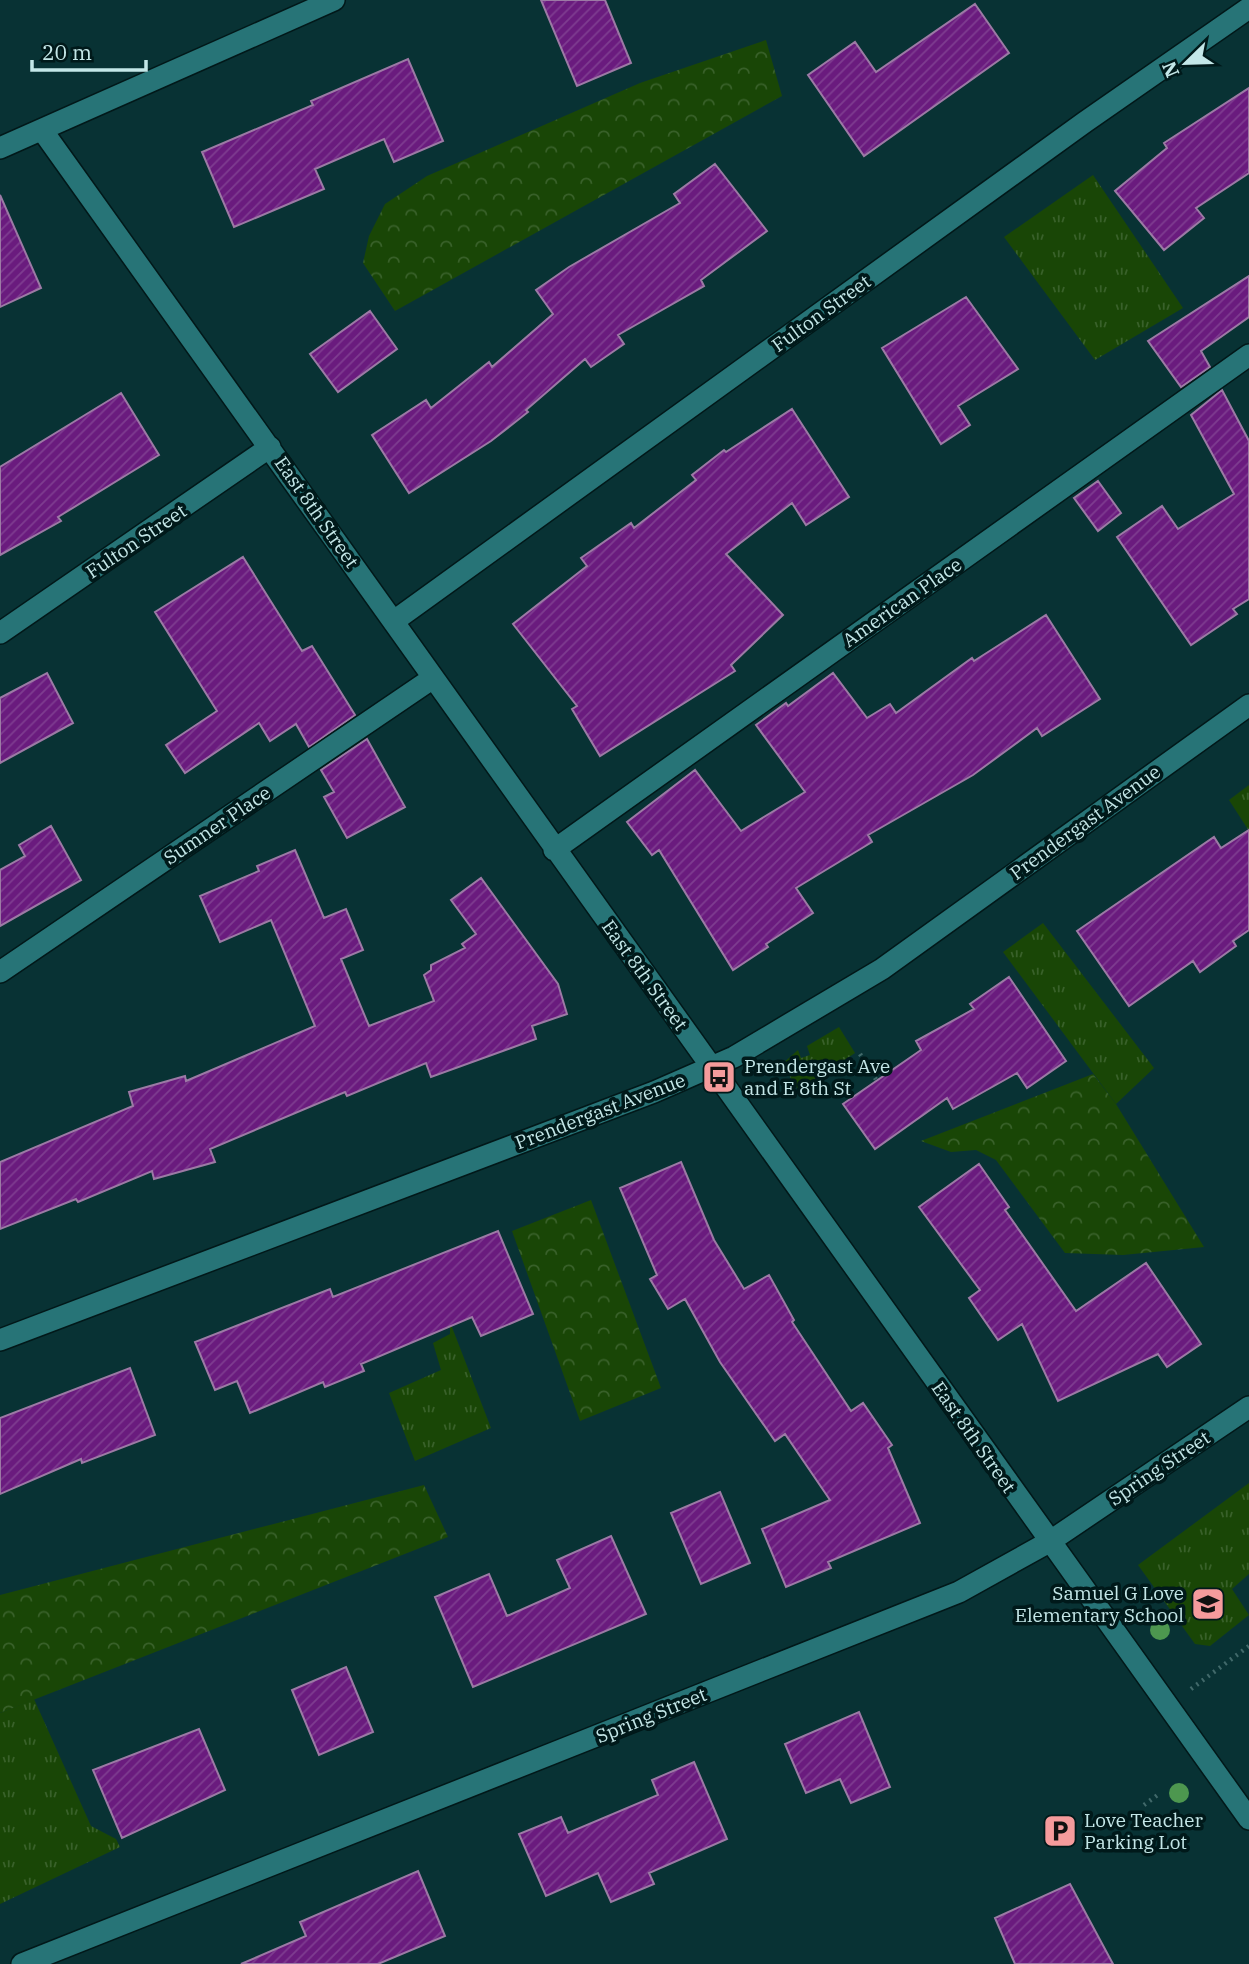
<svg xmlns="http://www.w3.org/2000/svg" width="1249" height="1964" font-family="'IBM Plex Serif',serif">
	<defs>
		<pattern id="grass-tufts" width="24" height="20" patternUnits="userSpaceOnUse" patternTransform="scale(1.75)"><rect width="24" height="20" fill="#194606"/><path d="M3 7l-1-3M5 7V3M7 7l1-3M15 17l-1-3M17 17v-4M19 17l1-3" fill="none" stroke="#39612a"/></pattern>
		<pattern id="forest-crowns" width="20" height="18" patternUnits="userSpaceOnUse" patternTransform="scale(1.75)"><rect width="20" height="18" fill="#194606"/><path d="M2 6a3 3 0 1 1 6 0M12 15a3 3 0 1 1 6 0" fill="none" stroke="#39612a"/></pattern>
		<pattern id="building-hatch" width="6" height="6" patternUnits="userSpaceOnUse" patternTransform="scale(1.75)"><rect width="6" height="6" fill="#6a1b7e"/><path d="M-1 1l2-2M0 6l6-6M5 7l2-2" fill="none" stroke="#7e3c90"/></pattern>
	</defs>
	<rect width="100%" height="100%" fill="#083234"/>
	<path fill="url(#grass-tufts)" d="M1093 175 1183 308 1095 360 1004 237Z
		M1249 785V831L1229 800Z
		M1043 923 1154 1068 1116 1104 1003 952Z
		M839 1027 855 1053 799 1091 782 1064 798 1050 801 1058 810 1055 807 1046Z
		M450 1322 491 1428 415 1461 389 1393 441 1370 433 1343 450 1334Z
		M1249 1483V1574L1232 1589 1249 1615 1210 1646 1195 1644 1138 1565Z
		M34 1699 91 1826 116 1839 120 1847 0 1904V1713Z"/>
	<path fill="url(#forest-crowns)" d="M766 40 782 96 395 311 363 263 369 236 385 204 427 176 640 83Z
		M1093 1074 1116 1104 1204 1247 1123 1255 1065 1253 996 1160 976 1150 951 1152 921 1141Z
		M591 1200 661 1388 580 1421 512 1231Z
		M424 1485 448 1537 0 1713V1595Z"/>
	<path fill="url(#building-hatch)" stroke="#9c7aa5" stroke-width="2" d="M541 0H605L631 63 577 86Z
		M975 4 1009 53 864 156 808 75 855 42 876 72Z
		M408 59 443 141 394 162 384 139 315 169 324 189 234 227 202 152 313 105 311 101Z
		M1249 88V173L1196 208 1204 218 1164 250 1115 191 1167 148 1164 143Z
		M715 164 767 231 701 280 704 286 618 335 624 344 591 367 585 359 526 410 528 412 491 441 409 493 372 435 426 400 431 408 489 362 492 367 553 314 536 290 569 267 680 203 674 194Z
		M0 195 41 288 0 307Z
		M1249 276V317L1201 351 1210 367 1181 387 1148 341Z
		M966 297 1018 369 958 406 970 425 941 444 882 348Z
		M370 311 397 349 338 392 310 354Z
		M1222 390 1249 441V599L1233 609 1237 614 1191 645 1117 537 1162 506 1178 529 1234 494 1191 415Z
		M121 393 159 455 58 517 61 521 0 555V467Z
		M792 409 849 497 806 525 792 503 726 554 783 615 731 665 735 671 600 756 572 709 577 706 513 624 587 566 581 558 631 523 634 528 696 480 692 475 724 450 726 452Z
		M1098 481 1121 513 1098 531 1074 498Z
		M243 557 302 651 312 646 355 715 309 747 296 724 270 741 259 723 185 773 166 745 217 711 155 612Z
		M1046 615 1100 699 1042 736 1037 728 973 775 868 835 872 842 796 888 813 913 766 944 768 947 733 970 659 850 652 855 627 822 695 770 741 831 805 792 756 725 786 703 788 706 833 673 867 718 890 704 896 713 972 658 974 661Z
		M47 673 73 723 0 763V698Z
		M367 739 405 807 347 838 324 797 334 792 321 770Z
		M51 826 81 880 0 926V870L25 856 19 845Z
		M1249 830V930L1233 941 1236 946 1200 972 1193 961 1129 1006 1077 931 1214 837 1221 848Z
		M295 850 324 918 346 909 363 950 341 959 369 1026 434 1001 424 975 431 970V965L465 948 462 944 476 934 451 900 481 878 558 984 567 1014 532 1026 536 1039 431 1077 426 1063 347 1096 345 1092 210 1149 215 1162 154 1179 152 1171 78 1202 76 1199 0 1229V1162L133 1106 129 1092 185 1076 186 1081 315 1026 271 920 220 942 200 896 259 871 257 866Z
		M1009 977 1066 1061 1027 1088 1017 1073 953 1109 947 1098 875 1149 843 1104 921 1050 916 1041 974 1009 970 1004Z
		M681 1162 714 1240 744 1289 769 1275 794 1320 792 1322 851 1411 863 1403 892 1445 888 1448 920 1523 828 1562 831 1568 786 1587 762 1529 830 1500 785 1434 775 1441 720 1362 685 1299 668 1309 650 1279 657 1275 620 1188Z
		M979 1164 1009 1207 1005 1210 1076 1311 1146 1263 1201 1344 1167 1367 1158 1354 1058 1401 1022 1324 998 1340 969 1298 980 1290 919 1207Z
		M498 1231 533 1314 481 1336 472 1317 361 1364 364 1371 325 1387 323 1382 250 1413 237 1381 215 1390 195 1342 330 1289 333 1297Z
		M130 1368 155 1435 82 1463 81 1459 0 1494V1418Z
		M720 1492 750 1563 701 1584 671 1513Z
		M611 1536 646 1614 473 1687 435 1597 489 1574 507 1616 570 1588 557 1560Z
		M346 1667 373 1732 319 1755 292 1690Z
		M859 1712 890 1787 851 1803 840 1779 806 1793 785 1744Z
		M199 1729 225 1790 122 1838 93 1770Z
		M694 1762 727 1839 649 1873 654 1884 611 1902 598 1873 546 1896 519 1834 561 1817 568 1833 658 1795 652 1780Z
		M418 1871 445 1936 378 1964H241L306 1936 300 1922Z
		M1070 1884 1113 1964H1015L995 1918Z"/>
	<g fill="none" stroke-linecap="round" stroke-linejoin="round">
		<defs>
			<path id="street" d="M42 130 1249 1819
				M0 148 334 0
				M394 621 1085 122 1249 8
				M0 633 270 447
				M554 850 1249 355
				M0 972 433 678
				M0 1340 654 1092 734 1057 882 969 1249 705
				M22 1964 959 1592 1049 1542 1249 1407"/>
		</defs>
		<use href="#street" stroke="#021819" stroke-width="24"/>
		<path stroke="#41696a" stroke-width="4.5" stroke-dasharray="2 5" stroke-linecap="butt" d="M860 1054 877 1081
			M1191 1689 1249 1646
			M1144 1805 1159 1794"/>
		<use href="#street" stroke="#277477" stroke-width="21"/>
	</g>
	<g fill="#4d974f">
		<circle cx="1160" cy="1630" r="10"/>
		<circle cx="1179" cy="1793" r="10"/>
	</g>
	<defs>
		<symbol id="bus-square" viewBox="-11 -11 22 22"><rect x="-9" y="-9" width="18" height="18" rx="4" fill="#f59b9c" stroke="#00191a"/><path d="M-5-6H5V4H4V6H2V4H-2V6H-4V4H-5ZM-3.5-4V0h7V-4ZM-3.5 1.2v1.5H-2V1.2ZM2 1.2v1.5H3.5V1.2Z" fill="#111"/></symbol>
		<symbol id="school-square" viewBox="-11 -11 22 22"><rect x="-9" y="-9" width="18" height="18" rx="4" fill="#f59b9c" stroke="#00191a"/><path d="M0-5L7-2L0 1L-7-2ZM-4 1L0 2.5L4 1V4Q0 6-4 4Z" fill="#111"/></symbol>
		<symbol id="parking-square" viewBox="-11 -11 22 22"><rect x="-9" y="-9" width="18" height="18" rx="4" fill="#f59b9c" stroke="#00191a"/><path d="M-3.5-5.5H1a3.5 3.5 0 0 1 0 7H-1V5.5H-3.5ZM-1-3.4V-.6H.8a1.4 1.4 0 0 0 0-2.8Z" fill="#111"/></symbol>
	</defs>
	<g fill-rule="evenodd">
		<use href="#bus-square" x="700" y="1058" width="38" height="38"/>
		<use href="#school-square" x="1189" y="1585" width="38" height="38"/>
		<use href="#parking-square" x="1041" y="1812" width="38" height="38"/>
	</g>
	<g text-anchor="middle" stroke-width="7" stroke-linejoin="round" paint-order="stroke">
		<g font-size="19" fill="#c4e7e8" stroke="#00191a">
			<text transform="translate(821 313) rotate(-36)" y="7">Fulton Street</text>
			<text transform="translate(317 512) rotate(55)" y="7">East 8th Street</text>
			<text transform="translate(136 541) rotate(-34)" y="7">Fulton Street</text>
			<text transform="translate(902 602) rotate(-35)" y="7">American Place</text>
			<text transform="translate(1085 822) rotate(-36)" y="7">Prendergast Avenue</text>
			<text transform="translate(217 825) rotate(-34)" y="7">Sumner Place</text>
			<text transform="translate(645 975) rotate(54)" y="7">East 8th Street</text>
			<text transform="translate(600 1111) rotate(-21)" y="7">Prendergast Avenue</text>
			<text transform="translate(974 1437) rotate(55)" y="7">East 8th Street</text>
			<text transform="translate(1159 1468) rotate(-34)" y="7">Spring Street</text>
			<text transform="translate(651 1715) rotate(-22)" y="7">Spring Street</text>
		</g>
		<g font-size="19" fill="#c4e7e8" stroke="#00191a" text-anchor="start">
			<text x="744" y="1073">Prendergast Ave<tspan x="744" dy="22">and E 8th St</tspan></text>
			<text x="1184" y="1600" text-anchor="end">Samuel G Love<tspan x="1184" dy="22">Elementary School</tspan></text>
			<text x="1084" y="1827">Love Teacher<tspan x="1084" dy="22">Parking Lot</tspan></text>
		</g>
	</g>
	<g transform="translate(1186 63) rotate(247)" stroke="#00191a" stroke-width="5" paint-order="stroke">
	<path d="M0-5L12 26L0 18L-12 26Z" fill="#c4e7e8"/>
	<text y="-10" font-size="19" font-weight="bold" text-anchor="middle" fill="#c4e7e8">N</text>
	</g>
	<path d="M32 60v10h114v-10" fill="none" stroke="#c4e7e8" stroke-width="3.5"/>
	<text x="42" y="60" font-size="21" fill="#c4e7e8" stroke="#00191a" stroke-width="5" paint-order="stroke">20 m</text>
</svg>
